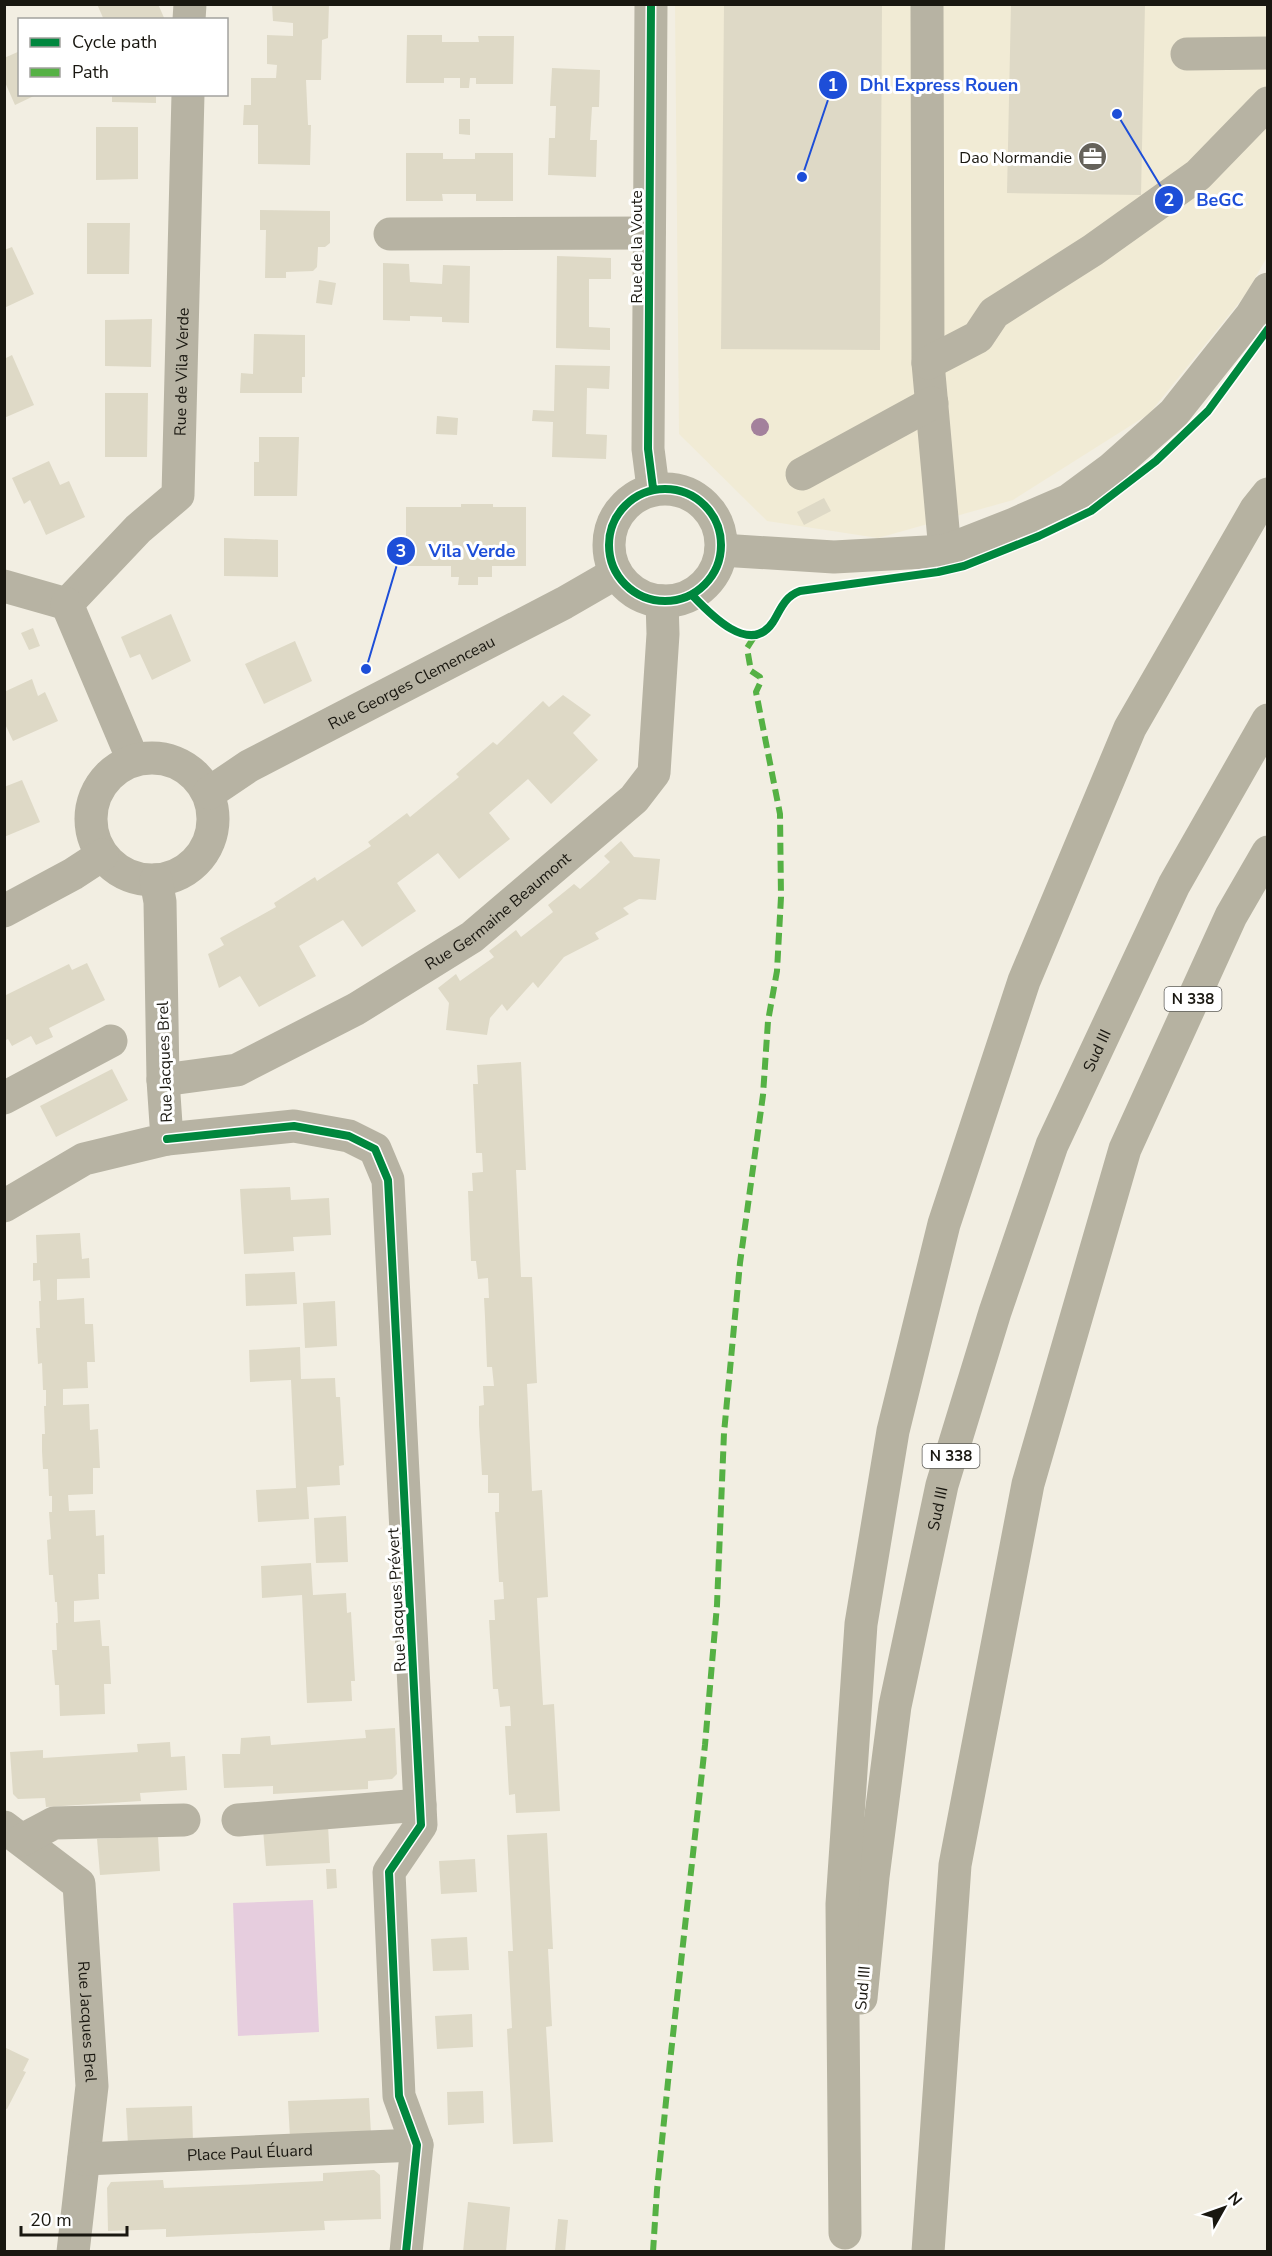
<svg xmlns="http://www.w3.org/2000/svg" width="1272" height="2256" font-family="'Nunito Sans',sans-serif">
	<rect width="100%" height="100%" fill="#f2eee2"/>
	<path fill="#f1ebd5" d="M675 5H1267V257L1246 294 1149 414 1013 500 878 538 767 521 679 434Z"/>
	<path fill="#e6cdde" d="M313 1900 319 2032 238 2036 233 1903Z"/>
	<path fill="#ded9c6" d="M97 4H158L165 20H104Z
		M272 4H329L328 38 322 40 321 80H306L308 125H311L310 165 258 164V125H243L244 105H251V78H276L277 65 267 64V35L293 36V23L273 21Z
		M724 4H882L880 350 721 349Z
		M1011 4H1145L1141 195 1007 193Z
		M407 35H442V42H479L478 36H514L513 84H476V78H470L469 88H460V78H444V83H406Z
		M20 51V94H38L15 105 4 80V58Z
		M552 68 600 70 599 107H592L591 123 590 140H597L596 177 548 175 549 138H555L556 106H550Z
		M112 94H156V103L112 102Z
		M459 119H470V135L459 134Z
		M96 127H138V179L96 180Z
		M406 153H443V159H475V153H513V201H476V194H442L443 201H406Z
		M260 210 330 211V243L325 247H318L317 267 313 271 286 272V278H265L266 230H260Z
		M87 223H130L129 274H87Z
		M12 247 34 294 4 308V250Z
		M557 256 611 258V279H589V327L610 328V350L556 348Z
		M383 263 409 264 410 282 442 284 443 265 470 266 469 323 442 322V317L410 316V321L383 320Z
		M319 280 336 283 332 305 316 303Z
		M152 319 151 367 105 366V320Z
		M254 334 305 335V377H302V393H240L241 373 253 374Z
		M12 355 34 405 4 418V359Z
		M555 365 610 366 609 389 587 388 586 434 607 435 606 459 552 457 553 422 532 421 533 410 554 411Z
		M105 393H148L147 457H105Z
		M437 416 458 418 457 435 436 434Z
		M259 437H299L297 496H254V462H259Z
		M49 461 60 485 69 481 85 517 46 535 30 500 24 504 12 478Z
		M824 498 831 511 804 525 797 512Z
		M461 504H493V507H526V566H492V577H478V585H458L459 577H451V566H406V507H461Z
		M224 538 278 540V577L224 576Z
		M171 614 191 661 152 680 140 654 130 658 121 637Z
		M33 628 40 646 29 650 21 633Z
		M295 641 312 681 264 704 245 664Z
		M32 679 38 696 45 692 58 721 13 741 4 722V692Z
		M563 695 591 715 573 733 598 760 551 804 528 779 489 813 510 839 459 879 438 853 397 883 416 911 362 947 343 920 299 946 316 976 259 1007 240 976 219 988 208 954 224 945 220 938 276 907 274 903 315 877 317 881 371 846 368 842 407 813 410 817 459 777 456 774 493 742 497 745 543 701 549 707Z
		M22 780 40 822 4 837V787Z
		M621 841 634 857 660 859 656 900 639 899 623 908 629 914 595 933 599 939 564 957 538 988 533 982 507 1011 502 1004 490 1018 487 1035 446 1030 449 1003 438 988 456 974 460 981 494 957 489 951 516 930 521 937 553 912 548 905 574 884 580 889 595 876 610 862 604 856Z
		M87 963 105 1000 49 1028 53 1037 36 1045 31 1036 12 1046 8 1039 4 1041V996L69 964 72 970Z
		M521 1062 526 1170H516L521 1277H532L537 1383 527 1384 532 1491 542 1490 548 1597 537 1598 539 1636 543 1705 554 1704 560 1811 516 1813 515 1794 509 1795 507 1760 505 1726H511L510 1706 500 1707 498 1689H493L491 1654 489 1620H495L494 1600 504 1599 503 1582H499L495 1512H499V1493H488V1475H482L479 1424V1406L484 1405 483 1386H494L492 1367H487L485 1317 484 1298H489L488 1278 478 1279 476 1261H471L468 1191H473L472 1173 483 1172 482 1153H476L473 1084H478L477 1065Z
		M112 1069 128 1100 56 1137 40 1106Z
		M290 1187 291 1200 329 1198 331 1235 293 1237 294 1251 244 1254 240 1189Z
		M80 1233 82 1259 89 1258 90 1278 57 1279V1300L84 1298 85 1324H93L95 1362H87L88 1388 63 1389V1405L89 1404 90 1430 98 1429 100 1468H93V1494L68 1495 69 1511 95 1510 96 1536 104 1535 105 1574H98L99 1599 74 1601V1622L100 1620 102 1646H109L111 1684H104L105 1714 60 1716 59 1685H55L52 1650H57L56 1623H58L57 1602H55L53 1575H49L47 1540 51 1539 49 1512H52V1496H49L48 1469H43L42 1451V1434H45L44 1406H46V1390H43L42 1363 38 1364 36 1328H40L39 1301H41L40 1280 33 1281V1263H37L36 1235Z
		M295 1272 297 1304 246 1306 245 1274Z
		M335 1301 337 1346 305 1348 303 1303Z
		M300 1347 301 1379 335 1378 336 1397H340L344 1465 339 1466 340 1485 307 1487 309 1519 258 1522 256 1490 296 1488 291 1380 250 1382 249 1350Z
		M346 1516 348 1562 316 1563 314 1518Z
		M311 1563 313 1595 346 1593 347 1613 351 1612 355 1681H351L352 1701 307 1703 302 1595 262 1598 261 1566Z
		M395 1728 397 1774 392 1779 368 1781V1789L273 1794V1786L224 1788 222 1754H240L241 1738 270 1736 271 1745 366 1738 365 1730Z
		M170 1742 171 1757 185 1756 187 1790 140 1793 141 1801 46 1807 45 1798 18 1799 13 1794 10 1752 43 1750V1758L106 1754 138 1752 137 1744Z
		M328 1825 330 1863 266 1866 263 1829Z
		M547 1833 553 1949H548L552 2026 546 2027 553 2142 513 2144 507 2029 512 2028 508 1951H513L507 1835Z
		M158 1836 160 1871 100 1875 97 1839Z
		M475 1859 477 1892 441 1894 439 1861Z
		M326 1869H336L337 1888 327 1889Z
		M467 1937 469 1970 433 1971 431 1939Z
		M472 2014 473 2047 437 2049 435 2016Z
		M4 2047 29 2059 23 2071 26 2072 7 2109 4 2108Z
		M483 2091 484 2123 448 2125 447 2092Z
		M369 2098 371 2134 290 2138 288 2101Z
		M192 2106 193 2143 128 2145 126 2108Z
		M374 2170 380 2175 381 2219 324 2221 325 2230 166 2237V2229L108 2231 107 2188 111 2182 163 2180 164 2188 259 2184 323 2181V2173Z
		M468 2202 510 2207 506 2252H463Z
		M558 2219 568 2220 565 2252 555 2251Z"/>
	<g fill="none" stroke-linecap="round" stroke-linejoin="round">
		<g stroke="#b7b3a3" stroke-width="33">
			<path d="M651 4 648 449 653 488"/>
			<path d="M927 4 928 363 945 551"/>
			<path d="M189 20 190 4"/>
			<path d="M1187 54 1268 53"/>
			<path d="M390 234 649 233"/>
			<path d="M928 363 978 337 994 313 1093 250 1198 175 1268 103"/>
			<path d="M802 474 932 403"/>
			<circle cx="665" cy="545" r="56"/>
			<path d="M721 550 834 557 945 551 1014 524 1069 500 1111 469 1174 413 1251 316 1268 289"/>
			<path d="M4 586 67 604"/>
			<path id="s1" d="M67 604 138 529 178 495 188 94"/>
			<path d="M67 604 133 760"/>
			<circle cx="152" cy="819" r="61"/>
			<path id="s2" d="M209 793 249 766 564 603 616 573"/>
			<path d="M4 911 73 874 102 855"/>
			<path id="s3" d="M163 1080 237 1070 356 1009 472 937 634 799 654 773 663 634 662 601"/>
			<path d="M4 1098 111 1041"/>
			<path d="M167 1139 294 1126 349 1136 375 1149 388 1180 421 1825 389 1872 399 2096 417 2145 406 2252"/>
			<path d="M4 1206 84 1159 167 1139 163 1080 160 902 156 880"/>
			<path d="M238 1820 420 1805"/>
			<path id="s4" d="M4 1827 79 1884 92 2086 73 2252"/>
			<path d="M22 1840 54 1823 184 1820"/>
			<path id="s5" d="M84 2159 417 2145"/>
		</g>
		<g stroke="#b6b2a1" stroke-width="33">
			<path id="s6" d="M861 1998 873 1877 895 1706 942 1485 995 1312 1052 1145 1174 885 1268 720"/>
			<path d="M845 2233 842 1904 861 1624 893 1431 944 1224 1024 981 1130 728 1256 509 1268 494"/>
			<path d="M928 2252 955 1865 1028 1484 1125 1149 1231 916 1268 852"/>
		</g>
		<path stroke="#55b144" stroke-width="6" stroke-dasharray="12 6" stroke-linecap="butt" d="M653 2252 657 2190 670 2062 705 1745 717 1605 724 1433 740 1263 763 1095 768 1021 777 971 781 897 780 814 756 692 761 681 760 677 751 671 747 648 756 634 759 633"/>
		<defs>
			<path id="cycleway" d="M651 4 648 449 653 488
				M609 545a56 56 0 1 1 112 0a56 56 0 1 1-112 0Z
				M692 595C709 613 750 657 773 622 781 609 784 597 800 591L938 572 964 566 1039 536 1091 511 1156 461 1208 411 1268 329
				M167 1139 294 1126 349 1136 375 1149 388 1180 421 1825 389 1872 399 2096 417 2145 406 2252"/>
		</defs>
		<use href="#cycleway" stroke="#fff" stroke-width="11"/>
		<use href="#cycleway" stroke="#00873e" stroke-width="8"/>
	</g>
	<circle fill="#a3819c" cx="760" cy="427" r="9"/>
	<defs>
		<symbol id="office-disc" viewBox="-11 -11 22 22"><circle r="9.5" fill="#65625a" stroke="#fff"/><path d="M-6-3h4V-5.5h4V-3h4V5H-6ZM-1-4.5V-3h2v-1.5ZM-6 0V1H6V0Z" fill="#fff"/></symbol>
	</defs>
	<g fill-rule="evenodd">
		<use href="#office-disc" x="1076" y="140" width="33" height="33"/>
	</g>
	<g text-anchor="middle" stroke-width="6" stroke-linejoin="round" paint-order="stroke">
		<g fill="#fff" stroke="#5e5d58" stroke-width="1.5">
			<rect x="1164.5" y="987" width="57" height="24" rx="4.5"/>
			<rect x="922.5" y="1444" width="57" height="24" rx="4.5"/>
		</g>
		<g font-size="15" font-weight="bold" fill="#191710">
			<text x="1193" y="1004">N 338</text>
			<text x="951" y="1461">N 338</text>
		</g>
		<g font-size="16" fill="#191710" stroke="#fff" text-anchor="end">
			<text x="1072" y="163">Dao Normandie</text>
		</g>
		<g font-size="16" fill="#191710" stroke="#fff">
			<text transform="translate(636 247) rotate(-90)" y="6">Rue de la Voute</text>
			<text dy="6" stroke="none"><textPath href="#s1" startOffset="279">Rue de Vila Verde</textPath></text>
			<text dy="6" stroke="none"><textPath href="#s2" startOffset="231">Rue Georges Clemenceau</textPath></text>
			<text dy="6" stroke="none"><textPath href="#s3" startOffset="381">Rue Germaine Beaumont</textPath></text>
			<text dy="6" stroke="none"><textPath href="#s6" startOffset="982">Sud III</textPath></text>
			<text transform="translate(164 1062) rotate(-92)" y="6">Rue Jacques Brel</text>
			<text dy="6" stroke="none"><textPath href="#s6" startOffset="496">Sud III</textPath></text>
			<text transform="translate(396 1600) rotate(-93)" y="6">Rue Jacques Prévert</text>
			<text transform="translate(862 1988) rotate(-85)" y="6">Sud III</text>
			<text dy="6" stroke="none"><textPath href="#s4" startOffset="232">Rue Jacques Brel</textPath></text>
			<text dy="6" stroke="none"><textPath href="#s5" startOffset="166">Place Paul Éluard</textPath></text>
		</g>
	</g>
	<path fill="none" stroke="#1d4ed8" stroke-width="2" d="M802 177L833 85M1117 114L1169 200M366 669L401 551"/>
	<g fill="#1d4ed8" stroke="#fff" stroke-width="2">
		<circle cx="802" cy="177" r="6"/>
		<circle cx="1117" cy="114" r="6"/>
		<circle cx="366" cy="669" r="6"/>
		<circle cx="833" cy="85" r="15"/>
		<circle cx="1169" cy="200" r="15"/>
		<circle cx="401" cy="551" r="15"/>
	</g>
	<g font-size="18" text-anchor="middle" font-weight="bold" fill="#fff">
		<text x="833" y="91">1</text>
		<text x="1169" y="206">2</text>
		<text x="401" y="557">3</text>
	</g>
	<g font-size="18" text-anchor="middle" font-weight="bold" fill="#1d4ed8" stroke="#fff" stroke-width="6" stroke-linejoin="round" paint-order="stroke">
		<text x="939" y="91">Dhl Express Rouen</text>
		<text x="1220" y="206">BeGC</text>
		<text x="472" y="557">Vila Verde</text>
	</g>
	<rect width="1272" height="2256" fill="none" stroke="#191710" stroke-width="12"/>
	<rect x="18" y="18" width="210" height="78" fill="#ffffff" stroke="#a3a29f" stroke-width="1.5"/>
	<rect x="30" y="38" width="30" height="9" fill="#00873e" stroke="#a3a29f" stroke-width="1.5"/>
	<text x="72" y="48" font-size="18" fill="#191710">Cycle path</text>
	<rect x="30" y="68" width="30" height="9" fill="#55b144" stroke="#a3a29f" stroke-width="1.5"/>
	<text x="72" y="78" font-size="18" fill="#191710">Path</text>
	<g transform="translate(1224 2208) rotate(50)" stroke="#ffffff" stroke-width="4.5" paint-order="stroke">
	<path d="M0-4.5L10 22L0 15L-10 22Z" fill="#191710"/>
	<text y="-9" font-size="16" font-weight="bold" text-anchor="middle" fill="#191710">N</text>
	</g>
	<path d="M21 2226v9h106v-9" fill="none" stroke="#191710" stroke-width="3"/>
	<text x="30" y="2226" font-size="18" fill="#191710" stroke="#ffffff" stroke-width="4.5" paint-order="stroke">20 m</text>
</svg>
